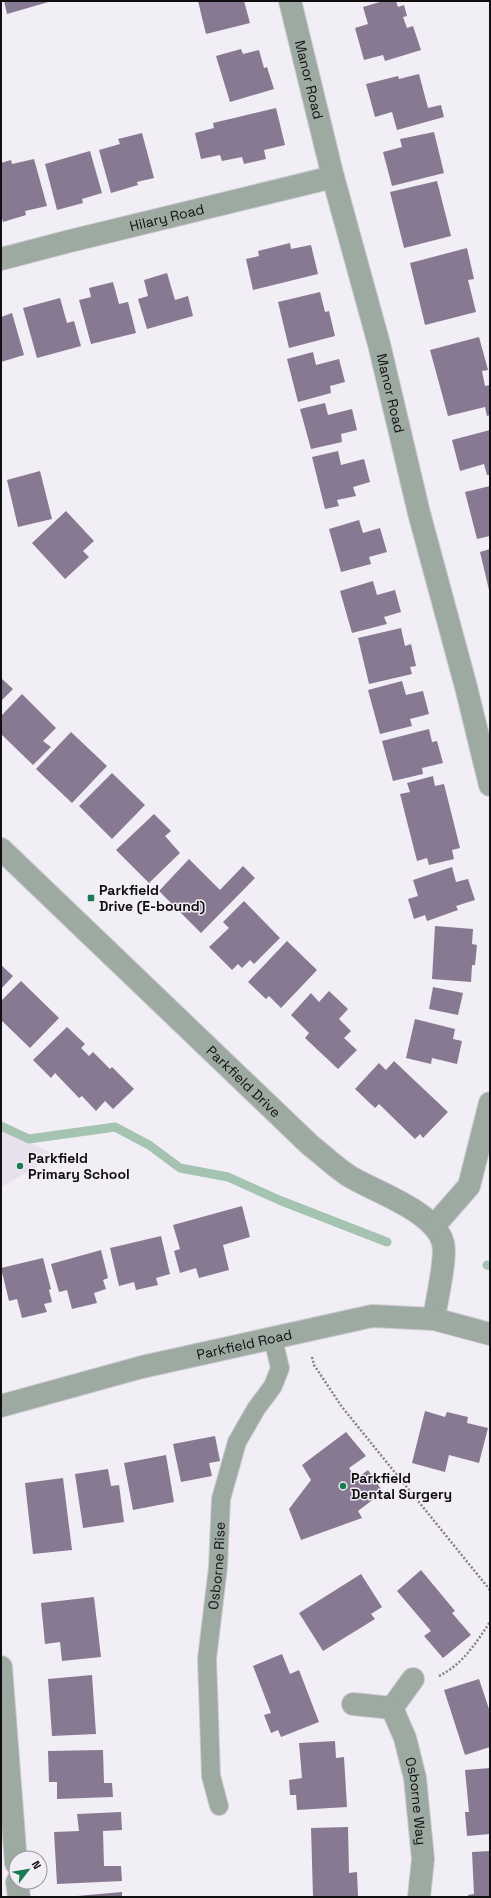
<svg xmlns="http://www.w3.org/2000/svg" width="491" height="1898" font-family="'Space Grotesk',sans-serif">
	<rect width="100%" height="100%" fill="#f2eef5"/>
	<path fill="#e8e0ed" d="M1 1130 57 1155 1 1187Z"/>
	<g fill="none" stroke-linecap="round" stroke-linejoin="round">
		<path stroke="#a4c3b1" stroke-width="9" d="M1 1126 29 1139 115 1127 149 1145 180 1168 228 1177 279 1200 387 1242
			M487 1265 490 1266"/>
	</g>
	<path fill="#887992" d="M4 1H52L7 14Z
		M198 1H244L250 23 206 34Z
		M383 1H396L398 7 404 5 407 16 403 17 407 28 413 26 421 50 385 61 383 55 364 60 355 28 368 24 363 7Z
		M241 49 243 54 259 50 264 68 267 67 274 89 230 102 216 56Z
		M419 74 428 108 441 105 444 117 397 130 392 112 375 117 366 84 398 76 399 79Z
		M276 108 285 145 264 150 266 159 244 164 242 157 222 161 220 155 201 159 195 133 214 128 213 123Z
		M434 132 444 173 392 186 383 152 402 147 400 139Z
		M142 133 154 178 137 182 138 185 111 193 99 150 120 144 118 139Z
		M90 151 102 193 82 199 83 203 57 210 45 164Z
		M34 159 47 206 25 211 26 215 3 222 1 215V163L11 160 12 164Z
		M437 181 451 236 404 248 390 192Z
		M290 243 291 249 311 245 318 274 253 290 246 259 259 256 258 251Z
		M467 248 474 279 468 280 476 312 425 325 410 263Z
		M167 273 175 300 188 296 193 316 147 329 138 299 148 296 144 280Z
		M113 282 119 304 128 302 136 333 91 344 79 300 91 297 89 288Z
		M320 292 325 312 329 311 335 336 289 348 278 302Z
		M60 298 67 323 74 321 81 346 37 358 23 308Z
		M12 313 24 355 1 362V317Z
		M479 337 488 370 482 371 485 386 490 385V415L487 416 485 407 448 416 430 350Z
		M313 352 316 365 339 359 345 382 330 386 331 393 298 402 287 359Z
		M325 403 328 415 352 409 357 430 341 434 342 442 311 449 300 409Z
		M490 430V475H487L484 464 460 471 452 440Z
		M338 451 341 465 364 459 370 482 353 487 356 496 337 500 339 506 325 509 312 457Z
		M40 471 52 519 18 527 7 480Z
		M490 486V536L477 539 465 492Z
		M66 511 94 541 83 551 89 557 65 579 32 543Z
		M359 520 363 533 380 528 387 552 369 557 371 564 341 572 329 529Z
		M490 549V590H489L480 552Z
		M373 581 377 595 395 590 401 612 384 617 387 624 352 633 340 591Z
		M401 628 405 646 411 644 416 666 410 667 412 674 369 684 358 638Z
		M1 678 13 689 1 701Z
		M402 681 406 695 423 691 429 714 410 719 412 726 380 734 368 690Z
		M22 694 56 728 43 741 51 747 33 765 1 734V716Z
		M429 729 432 742 437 741 443 763 422 768 423 774 393 781 382 741Z
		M71 732 107 766 72 803 36 769Z
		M112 773 145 805 112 839 79 806Z
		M433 776 435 786 444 784 460 848 452 850 454 859 429 865 427 858 417 861 400 794 410 792 407 783Z
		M154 814 171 831 165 836 180 853 149 883 116 850Z
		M189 859 220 890 243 866 255 878 201 933 159 891Z
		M452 867 456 882 468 879 475 900 456 906 458 910 427 921 425 915 414 919 408 899 418 896 413 880Z
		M244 901 280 938 254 964 250 960 242 968 238 964 232 970 209 947 229 928 223 922Z
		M435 926 473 929 472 944 477 945 475 965H472L471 982 432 979Z
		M287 941 317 970 281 1008 269 996 266 999 248 982Z
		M1 965 13 976 1 989Z
		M21 981 59 1018 30 1048 1 1020V1001Z
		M433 987 463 993 458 1015 429 1009Z
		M329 991 348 1009 339 1019 351 1031 344 1038 357 1050 338 1069 305 1038 309 1033 291 1015 311 993 319 1002Z
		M415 1019 455 1029 453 1039 462 1041 457 1064 432 1058 431 1064 406 1058Z
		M67 1027 85 1044 81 1048 89 1056 93 1052 110 1069 112 1067 134 1089 113 1109 105 1101 96 1111 82 1096 79 1098 55 1073 51 1078 33 1060Z
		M394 1061 448 1112 423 1138 420 1134 415 1139 379 1104 375 1108 355 1089 379 1063 386 1070Z
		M242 1206 250 1237 223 1245 229 1270 199 1278 196 1268 180 1273 174 1251 180 1249 173 1225Z
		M161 1236 170 1274 156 1278 158 1285 136 1290 134 1282 119 1286 110 1248Z
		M101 1250 108 1278 103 1280 106 1289 94 1293 97 1303 72 1309 67 1290 59 1292 51 1264Z
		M43 1258 51 1289 49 1290 52 1302 44 1304 47 1312 22 1318 17 1299 9 1301 1 1268Z
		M425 1411 445 1417 447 1412 468 1417 467 1423 488 1428 479 1463 449 1455 445 1472 412 1463Z
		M346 1432 366 1456 349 1468 356 1479 368 1470 383 1492 358 1511 362 1518 301 1540 289 1509 311 1480 302 1465Z
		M215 1436 220 1461 209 1463 212 1476 181 1482 173 1444Z
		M166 1455 174 1502 133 1510 124 1463Z
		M108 1469 111 1486 119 1485 124 1522 83 1528 75 1474Z
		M63 1478 72 1550 33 1554 25 1483Z
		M421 1570 455 1611 452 1613 471 1635 443 1658 424 1636 431 1631 397 1591Z
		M361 1574 382 1607 371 1614 375 1619 323 1651 299 1613Z
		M94 1597 101 1657 62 1661 60 1642 45 1644 41 1603Z
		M282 1654 290 1674 299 1670 319 1722 281 1737 278 1730 271 1733 264 1715 271 1713 253 1666Z
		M92 1675 96 1734 52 1736 48 1679Z
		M479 1679 490 1712V1747L465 1755 444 1690Z
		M335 1741 336 1758 344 1757 347 1807 297 1810 296 1795H290L289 1780 302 1778 299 1743Z
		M103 1750 104 1783H112L113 1797 57 1799V1782H49L48 1751Z
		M490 1768V1834L467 1836 465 1812H469L465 1770Z
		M121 1812 122 1830 103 1831 104 1866H121L122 1881 57 1884 54 1832 79 1831 77 1814Z
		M348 1827 349 1873 357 1872 358 1896H313L311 1828Z
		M490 1851V1897H468V1895L474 1894 472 1852Z
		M122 1892V1897H77V1896Z"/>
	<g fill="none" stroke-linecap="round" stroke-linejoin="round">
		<defs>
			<g id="service">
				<path id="s1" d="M219 1806 211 1776 207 1659 218 1567 221 1499 237 1442 256 1409 273 1386 280 1368 273 1339"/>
			</g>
			<g id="minor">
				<path id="s2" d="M290 1 333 177 379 344 419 513 466 687 490 785"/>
				<path id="s3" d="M1 259 70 241 333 177"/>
				<path id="s4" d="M1 849 310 1145C323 1155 335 1167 349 1176 375 1192 435 1211 443 1243 447 1258 436 1302 434 1319"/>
				<path d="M434 1226 469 1186 490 1103"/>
				<path id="s5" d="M1 1406 142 1367 372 1316 434 1319 490 1334"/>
				<path d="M1 1667 16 1863"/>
				<path d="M353 1704 392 1708 413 1679"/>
				<path id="s6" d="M392 1708 405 1738 415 1778 423 1859 419 1897"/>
				<path d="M17 1882 19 1897"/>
			</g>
		</defs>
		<use href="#service" stroke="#cecad1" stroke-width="20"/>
		<use href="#minor" stroke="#cecad1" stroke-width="24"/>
		<path stroke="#858287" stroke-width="2.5" stroke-dasharray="2 2" stroke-linecap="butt" d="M312 1357 314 1365 342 1407 490 1590
			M439 1676C462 1665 476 1643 490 1622"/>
		<use href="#service" stroke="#9daaa2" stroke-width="18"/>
		<use href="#minor" stroke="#9daaa2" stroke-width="22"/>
	</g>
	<g fill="#187b53" stroke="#f2eef5" stroke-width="1.5">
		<rect x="87" y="894" width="8" height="8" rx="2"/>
		<circle cx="20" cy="1166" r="4"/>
		<circle cx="343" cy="1486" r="4"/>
	</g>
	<g text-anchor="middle" stroke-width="3" stroke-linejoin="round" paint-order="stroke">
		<g font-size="14" fill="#110f12" stroke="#f2eef5">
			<text dy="5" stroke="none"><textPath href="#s2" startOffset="81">Manor Road</textPath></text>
			<text dy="5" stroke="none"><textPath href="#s3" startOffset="171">Hilary Road</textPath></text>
			<text dy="5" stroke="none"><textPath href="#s2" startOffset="405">Manor Road</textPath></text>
			<text dy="5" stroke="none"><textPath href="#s4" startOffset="336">Parkfield Drive</textPath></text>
			<text dy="5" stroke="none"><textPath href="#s5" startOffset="251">Parkfield Road</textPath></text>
			<text dy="5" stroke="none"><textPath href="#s1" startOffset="242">Osborne Rise</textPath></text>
			<text dy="5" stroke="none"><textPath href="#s6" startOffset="97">Osborne Way</textPath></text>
		</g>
		<g font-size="14" font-weight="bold" fill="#110f12" stroke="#f2eef5" text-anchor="start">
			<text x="99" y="895">Parkfield<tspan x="99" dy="16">Drive (E-bound)</tspan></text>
			<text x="28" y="1163">Parkfield<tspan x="28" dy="16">Primary School</tspan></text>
			<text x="351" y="1483">Parkfield<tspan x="351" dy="16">Dental Surgery</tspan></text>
		</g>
	</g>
	<rect width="491" height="1898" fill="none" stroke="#110f12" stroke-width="4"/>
	<g transform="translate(28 1870) rotate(59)"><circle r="19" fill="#f2eef5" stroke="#98959a"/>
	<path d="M0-3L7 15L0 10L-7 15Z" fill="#187b53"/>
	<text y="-6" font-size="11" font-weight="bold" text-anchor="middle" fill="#110f12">N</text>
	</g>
</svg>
